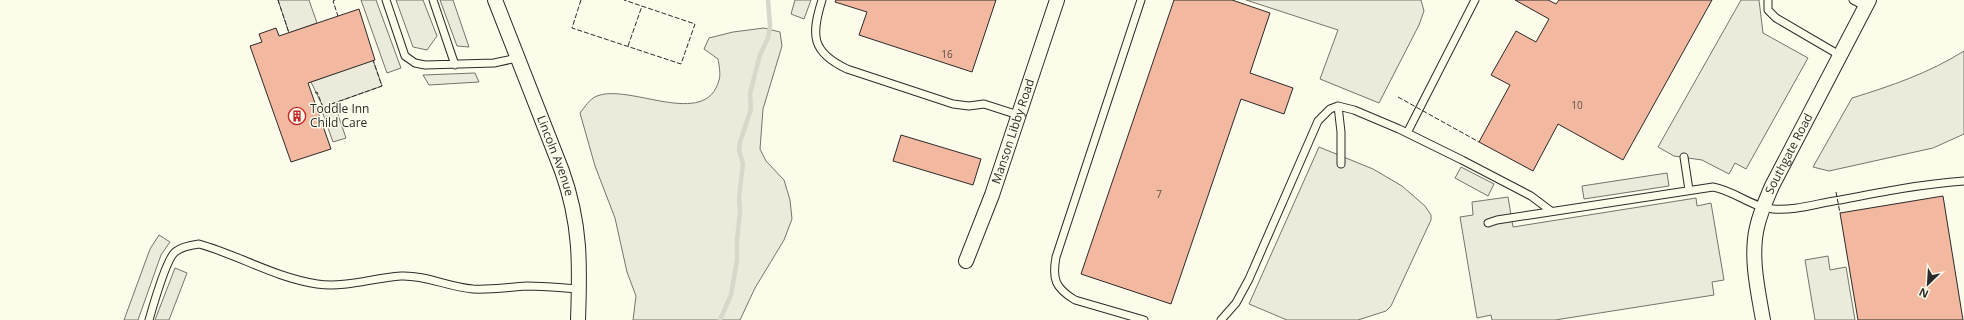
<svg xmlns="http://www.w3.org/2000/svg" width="1964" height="320" font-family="'Open Sans',sans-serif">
	<rect width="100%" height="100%" fill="#fdfbea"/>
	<path fill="#ecebdb" stroke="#74746e" d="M278 0H309L317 23 289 33Z
		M764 28 780 32 782 46 763 109 760 149 766 161 784 180 790 200 792 219 784 240 755 288 740 320H633L636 296 627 272 615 218 595 166 580 113C585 107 589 99 597 96 630 83 706 130 719 80 721 75 719 65 718 59L704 49 709 38 733 32Z
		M1964 51V134L1933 148 1829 171 1813 167 1852 98C1891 86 1929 73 1964 51Z
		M373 60 382 86 323 107 311 82Z"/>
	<path fill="#eceadb" stroke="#74746e" d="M361 0H376L401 68 387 73Z
		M396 0H423L437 36 427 50 413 47Z
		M440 0H453L469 47 457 46Z
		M795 0H811L804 19 791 14Z
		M1246 0H1421L1424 11 1419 25 1379 103 1320 79 1338 30Z
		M1741 0H1759L1763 33 1808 58 1746 169 1735 163 1729 174 1702 160 1674 156 1658 147Z
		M475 73 479 82 429 85 423 75Z
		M335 106 346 138 333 142 322 111Z
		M1319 147 1373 169 1402 186 1425 206 1431 215V220L1391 306 1386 311 1358 320H1287L1249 304Z
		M1461 167 1494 184 1488 196 1455 178Z
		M1667 173 1669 186 1584 199 1582 186Z
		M1508 197 1513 227 1696 198 1697 206 1711 203 1724 280 1712 282 1714 295 1555 320H1492L1491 315 1477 318 1460 217 1473 215 1472 202Z
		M159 235 170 242 161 255 138 320H124L150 249Z
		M1828 256 1830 270 1846 267 1855 320H1815L1805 260Z
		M175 268 187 273 169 320H155Z"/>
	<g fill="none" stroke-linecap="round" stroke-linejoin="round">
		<path stroke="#d8d7c9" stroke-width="4.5" d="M720 320 731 295 737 260V239L740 212 739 197 743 164 739 150 740 142 751 109 750 94 755 74 760 55 768 38 770 26 768 0"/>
	</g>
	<path fill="#f2b8a0" stroke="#2b2b2b" d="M836 0H996L972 72 859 35 867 12 835 2Z
		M1174 0H1232L1270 13 1250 73 1293 88 1284 114 1241 99 1171 304 1081 274Z
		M1515 0H1548L1556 4 1559 0H1712L1623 160 1558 124 1533 171 1479 142 1510 85 1491 75 1516 31 1536 42 1549 19Z
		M359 9 375 60 308 83 331 149 291 162 250 46 262 42 259 34 276 28 279 36Z
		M901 135 981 159 973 185 893 161Z
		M1943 196 1963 320H1858L1840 213Z"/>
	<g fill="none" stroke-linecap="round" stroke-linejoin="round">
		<defs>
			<path id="lane" d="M386 0 405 56 415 63 425 65 494 63 517 58
				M433 0 455 65
				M822 0C811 35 811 52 847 69L953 104 969 106 984 104 1018 115
				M1141 0 1056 257C1052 279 1055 288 1075 300L1144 320
				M1768 0V10L1776 18 1841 56
				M1853 0 1866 7
				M1338 106 1341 132V164
				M1407 133 1475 0
				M1684 157 1689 190
				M1488 223 1497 220 1713 187C1735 191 1751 207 1773 209 1795 211 1818 203 1840 200 1881 192 1922 184 1964 181
				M149 320C153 306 166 260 175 252 181 247 191 245 199 244 239 255 273 277 317 284 346 288 372 278 401 276 426 275 448 287 473 289 491 290 509 287 527 286 545 286 562 288 579 289
				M1221 320 1236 303 1249 279 1318 121 1330 109 1338 106 1354 110 1399 129 1462 160 1531 196 1551 211"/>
			<g id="street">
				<path id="s1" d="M495 0 562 171C581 224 580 265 578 320"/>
				<path id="s2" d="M966 261 992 195 1057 0"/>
				<path id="s3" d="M1763 320C1758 291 1750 257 1757 227 1760 213 1766 200 1772 186L1869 0"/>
			</g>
		</defs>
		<use href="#lane" stroke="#2b2b2b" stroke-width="9"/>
		<use href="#street" stroke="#2b2b2b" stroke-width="16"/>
		<use href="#lane" stroke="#fdfbea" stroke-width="7"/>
		<use href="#street" stroke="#fdfbea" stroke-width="14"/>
		<path stroke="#2b2b2b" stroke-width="1" stroke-dasharray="5 2" stroke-linecap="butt" d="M278 0 289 33
			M335 0 333 1 338 16
			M581 0 572 28 681 64 695 24 624 0
			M628 46 642 6
			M315 93 317 92 323 107 382 86 373 60
			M1398 97 1479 142
			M1836 192 1840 213"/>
	</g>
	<defs>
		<symbol id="building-ring" viewBox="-11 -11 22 22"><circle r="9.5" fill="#fdfbea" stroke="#c62828" stroke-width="1.5"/><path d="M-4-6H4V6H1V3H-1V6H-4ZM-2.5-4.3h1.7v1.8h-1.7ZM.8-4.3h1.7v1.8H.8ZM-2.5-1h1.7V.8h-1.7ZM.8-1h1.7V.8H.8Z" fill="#c62828"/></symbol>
	</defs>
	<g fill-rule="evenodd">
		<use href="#building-ring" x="287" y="106" width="20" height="20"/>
	</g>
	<g text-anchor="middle" stroke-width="3" stroke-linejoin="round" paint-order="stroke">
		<g font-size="10" fill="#5d4e48">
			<text x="947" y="58">16</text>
			<text x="1577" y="109">10</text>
			<text x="1159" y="198">7</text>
		</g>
		<g font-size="12" fill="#2b2b2b" stroke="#fdfbea" text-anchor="start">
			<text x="310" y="113">Toddle Inn<tspan x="310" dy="14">Child Care</tspan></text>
		</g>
		<g font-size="12" fill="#2b2b2b" stroke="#fdfbea">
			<text dy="4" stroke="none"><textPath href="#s2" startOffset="138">Manson Libby Road</textPath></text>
			<text dy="4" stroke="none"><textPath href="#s3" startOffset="174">Southgate Road</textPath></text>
			<text dy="4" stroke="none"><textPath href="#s1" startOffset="167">Lincoln Avenue</textPath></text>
		</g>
	</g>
	<g transform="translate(1928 284) rotate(205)" stroke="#fdfbea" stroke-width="3" paint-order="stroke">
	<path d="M0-3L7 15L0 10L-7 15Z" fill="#2b2b2b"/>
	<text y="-6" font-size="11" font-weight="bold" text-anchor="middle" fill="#2b2b2b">N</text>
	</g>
</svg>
